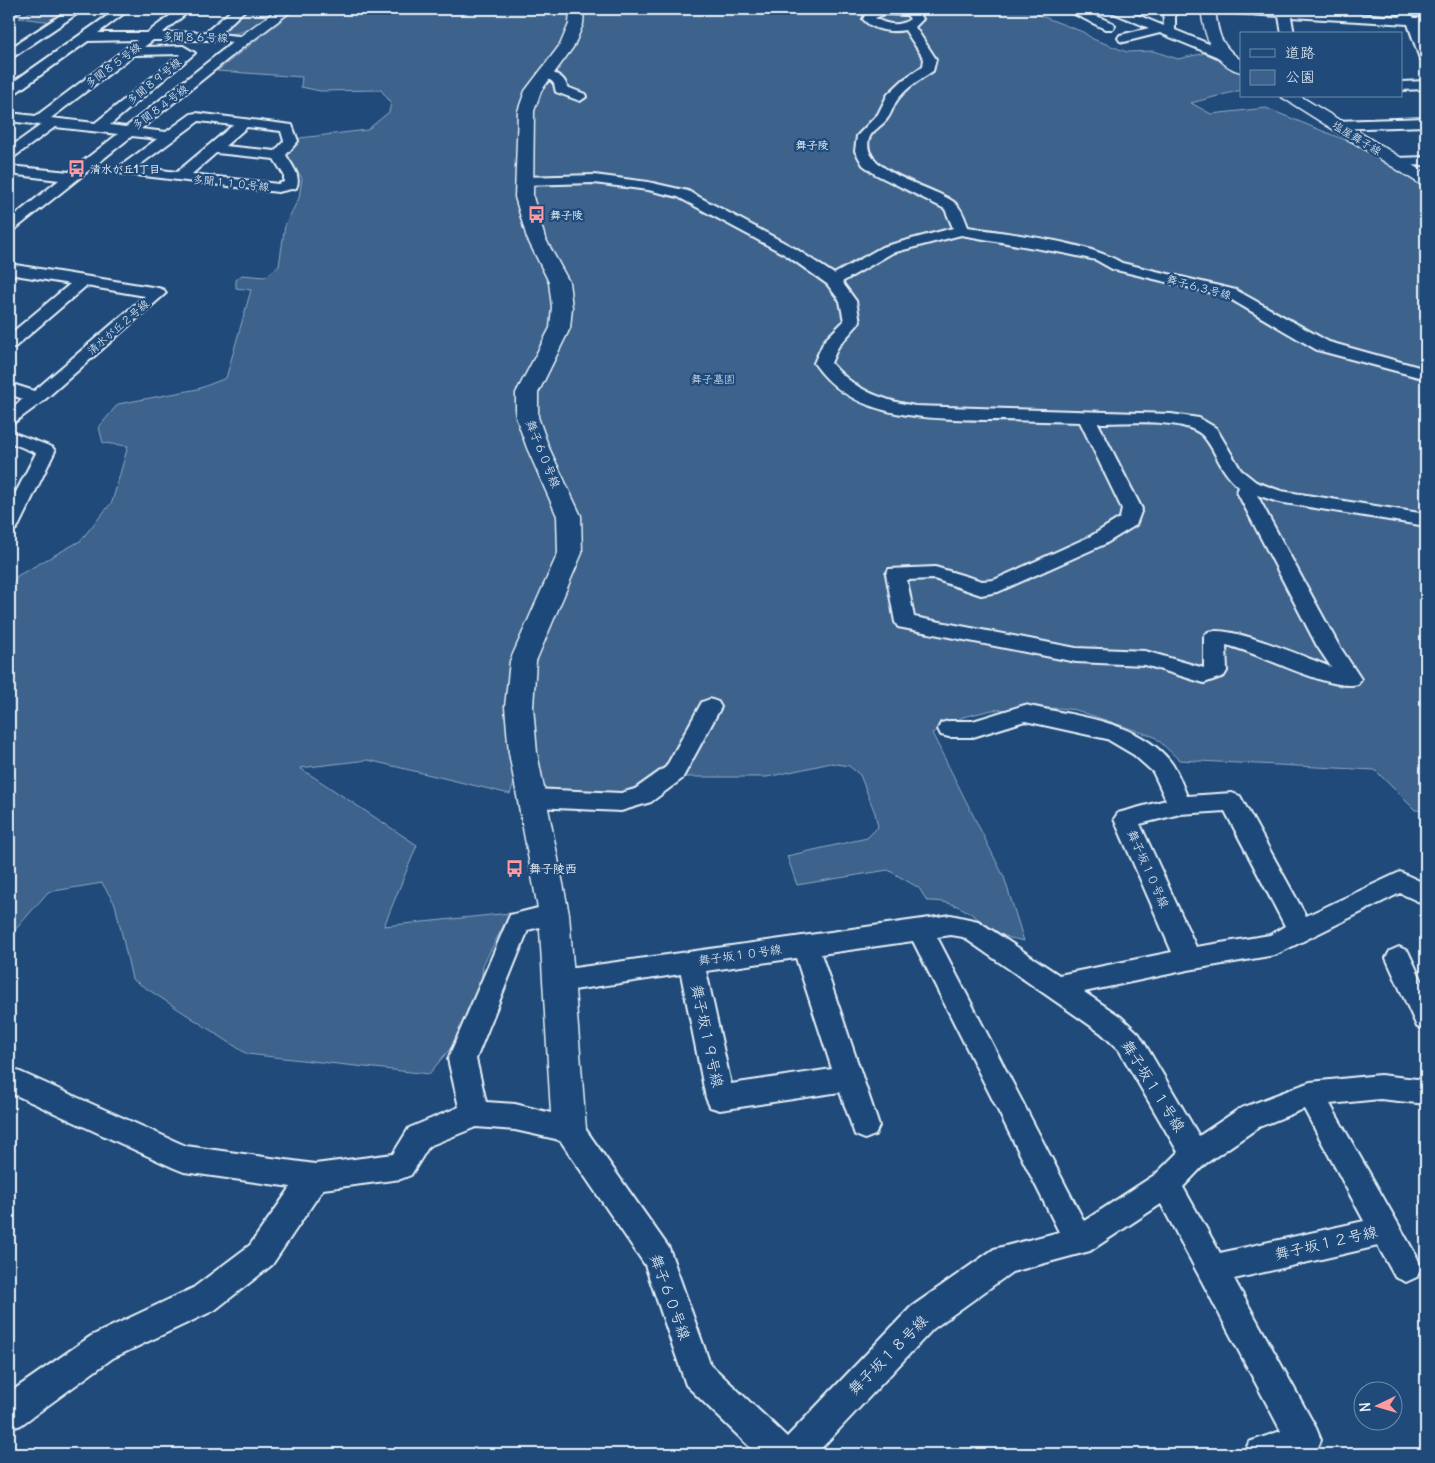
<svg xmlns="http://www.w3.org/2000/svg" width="1435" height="1463" font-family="Delius,'Klee One',sans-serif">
	<rect width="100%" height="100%" fill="#1f4a7a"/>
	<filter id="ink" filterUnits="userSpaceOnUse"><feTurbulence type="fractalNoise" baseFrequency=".02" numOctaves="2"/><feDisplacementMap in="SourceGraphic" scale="10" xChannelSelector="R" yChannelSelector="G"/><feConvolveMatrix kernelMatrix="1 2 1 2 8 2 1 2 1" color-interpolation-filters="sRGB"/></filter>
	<g filter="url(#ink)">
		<path fill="#3c628c" stroke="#92aac2" d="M37 9H74L53 22 19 18Z
			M244 9H279C255 26 246 35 216 35Z
			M296 9H1023L1083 32 1093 39 1127 52 1153 51 1178 59 1205 53 1241 71V90L1191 103 1211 114 1266 108 1377 153 1426 183V811L1415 810 1375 770 1179 760 1155 737 1076 710 1060 708 992 710 963 717 932 733 1004 877 1024 941C1018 939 1011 939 1005 936 974 921 966 900 927 901L919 888 888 870 797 885 787 856 867 838 878 827 875 813 860 775 849 766 831 763 767 777H681L626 797 539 792 520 767 510 794 368 760 300 768 417 845 384 926 510 913 483 965 478 1015 429 1074 247 1054 132 979 115 904 102 883 48 892 9 937V592L17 576 80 541 112 502 128 446 103 443 99 427 118 404 198 389 226 378 251 290 236 288V280L242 275 265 277 279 266 285 225 299 198 302 178 286 155 300 138 367 130 389 112 391 103 381 90 320 91 301 87 302 77 217 71Z"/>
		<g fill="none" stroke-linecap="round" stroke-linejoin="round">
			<path stroke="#3d638d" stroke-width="16" stroke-dasharray="16 8" stroke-linecap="butt" d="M762 9C961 99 1166 172 1375 236
				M872 9C1052 90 1237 152 1426 209"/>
			<path stroke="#3d638d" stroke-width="21" stroke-dasharray="21 11" stroke-linecap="butt" d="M1371 234 1426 251"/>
			<defs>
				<path id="street" d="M70 9H84L13 57 9 58V49Z
					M117 9H130L98 33H147L179 9H192L162 33 206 32 233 9H246L219 34 248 37 250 40 248 43 141 129 166 132 191 114 196 113 292 125 298 141 286 155C292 166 302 176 296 188L278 192 119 173 117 170 119 167 157 139 132 136 14 230 9 231V220L59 180 9 174V166L69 172 118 134 55 127 14 157 9 158V148L41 125 9 121V113L36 116 137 40 88 41 14 94 9 95V85ZM153 40H209L233 42 126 127 110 125 195 53 183 46 144 47ZM181 54 95 123 51 118 134 55ZM199 121 233 125 177 172 137 167ZM247 127 281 131 284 141 275 151 225 146ZM216 153 274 159 284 175V182L278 184 192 174Z
					M877 9 914 10 923 19 915 27 936 59 933 71C921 79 907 87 898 99 893 105 892 113 887 119 882 126 871 131 869 139 859 172 937 187 955 203 962 209 965 219 968 227 1013 235 1083 240 1122 263L1236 290 1329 342 1426 369V379L1317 350 1225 296 1112 269 1096 260 1063 253 961 235 892 253 842 282 856 301 860 322 838 347 831 363C853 389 881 400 915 406L1171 414 1199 418 1216 428 1241 470 1256 482 1281 491 1426 514V526L1278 502 1257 495 1338 644 1361 679 1358 684C1330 692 1258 652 1226 645L1227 671 1224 676 1204 683 1145 665 1076 662 898 627 895 622 886 574 889 569 935 567 982 581 994 580 1091 536 1120 518 1122 509 1080 422C1048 421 1016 420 984 420 923 418 852 419 814 363L824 341 844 321 840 301 827 284 786 255 678 197 648 190 594 183 523 185 518 184 516 181 518 178 523 177 594 175 648 182 688 191 796 249 834 274 882 247 953 228 945 209 875 174 863 165 855 151 857 136 878 114 888 94 903 80 923 66 924 59 905 30C891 33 872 30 863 19L867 12ZM885 14 907 15 910 19C900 27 886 25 875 18ZM1098 423C1122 423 1188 417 1204 437 1218 454 1219 470 1239 487L1237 492 1317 646 1331 667C1304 657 1231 625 1208 632L1204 637V668L1145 651 1076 648 914 617 907 580 934 579 981 595 998 592 1105 544 1136 525 1142 509Z
					M1064 9H1079L1113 23 1115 26 1113 29H1105Z
					M1107 9H1123L1164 26 1163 9H1175V30L1226 51 1228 54 1226 57H1218L1160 33 1124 42 1120 41 1118 38 1120 35 1149 28 1109 11Z
					M1225 9H1290L1401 17 1398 11 1400 9H1408L1414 18H1426V26L1421 25 1426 40V63L1420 59 1408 24 1291 17 1294 34H1282L1279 16 1231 13Z
					M544 70C554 73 565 76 567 87L585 94 586 97 580 101 556 92C555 89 555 87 554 84 551 78 542 79 538 74Z
					M1426 81V89L1401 90V82Z
					M1426 118V126L1335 129 1328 125 1335 121Z
					M1426 157V165L1397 166 1390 162 1397 158Z
					M9 264 158 288 164 290 166 293 42 402 15 422 9 423V410L23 399 9 394V383L34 391 145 296 86 286 15 347 9 348V335L70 284 9 274Z
					M9 431 52 447 55 451 19 525 16 529 9 531V506L36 453 9 442Z
					M710 699 718 702 721 707 682 779 651 802 621 811 533 807 525 804 521 798 525 792 533 789 621 793 635 789 666 767 702 702Z
					M1025 705C1073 716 1137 720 1170 761 1178 771 1182 785 1187 796L1232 793 1240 796 1306 916 1400 872 1426 884V905L1400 893 1275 955 1188 970 1084 992 1121 1017 1139 1034 1199 1136 1239 1109 1310 1082 1380 1075 1426 1080V1104L1380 1099 1330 1104 1417 1257 1421 1267 1417 1277 1406 1282 1395 1277 1378 1246 1234 1279 1316 1428 1321 1440 1316 1452 1310 1454H1244L1249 1442 1281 1431 1161 1204 1090 1251 1012 1272 933 1329 816 1454H757L686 1385 645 1265 560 1140 515 1130 476 1127 429 1146 411 1175 401 1179 323 1189 272 1265 215 1310 113 1358 21 1425 9 1429V1393L91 1336 193 1288 250 1245 291 1187 184 1172 174 1168 9 1092V1067L186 1146 315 1164 393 1154 409 1128 459 1107 448 1059 510 915 554 904 563 907 567 914 563 921 528 930 476 1059 486 1102 515 1104 579 1120 669 1248 710 1364 787 1437 911 1307 994 1249 1059 1232 913 941 821 954 879 1126 875 1135 865 1139 855 1135 840 1092 720 1110 710 1107 706 1098 681 974 560 992 551 989 547 981 551 973 560 970 951 915 978 921 1059 975 1172 952 1114 819 1118 813 1166 800 1153 772 1134 755 1107 739 1025 721 973 737H949L941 735 938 729 941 723 949 721H973ZM1225 811 1285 926 1270 935 1196 947 1140 824 1180 814ZM951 935 963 937 1101 1033 1119 1050 1178 1152 1156 1174 1084 1221 937 937ZM796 958 832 1069 731 1084 706 971ZM1304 1109 1364 1221 1220 1253 1183 1187 1205 1164 1259 1127Z
					M1399 947 1408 951 1426 990V1030L1417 1027 1386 958 1390 951Z"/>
				<path id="secondary" d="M278 9H294L249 43H239L237 40 239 37Z
					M570 9H584L583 24 574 46 541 91 534 111 533 197 545 238 569 282 572 307 570 328 538 393V417L549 448 581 516 582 553 536 661 533 707 537 753 569 914 586 1129 581 1140 569 1145 557 1140 552 1129 539 914 509 753 505 707 510 661 558 553 557 516 527 448 516 417V393L550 328 552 307 549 282 527 238 515 197 518 111 525 91 560 45 569 24Z
					M1201 9H1215C1218 34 1220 45 1241 60V72C1212 65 1204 34 1201 9Z
					M1280 96H1300L1426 173V185L1420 184Z"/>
				<path id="highway" d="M9 9H22L20 12 9 16Z"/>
			</defs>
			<use href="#street" stroke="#e8f1f8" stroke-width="4"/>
			<use href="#secondary" stroke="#e8f1f8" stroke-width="3"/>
			<use href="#highway" stroke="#e8f1f8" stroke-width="3"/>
			<use href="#street" fill="#1f4a7a" fill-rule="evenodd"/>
			<use href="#secondary" fill="#1f4a7a" fill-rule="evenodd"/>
			<use href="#highway" fill="#1f4a7a" fill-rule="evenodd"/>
		</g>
	</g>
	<defs>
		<symbol id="bus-bare" viewBox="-9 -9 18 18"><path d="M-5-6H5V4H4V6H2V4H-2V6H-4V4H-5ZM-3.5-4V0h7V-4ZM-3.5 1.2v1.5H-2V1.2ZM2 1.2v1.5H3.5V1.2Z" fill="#ff9aa2" stroke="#1f4a7a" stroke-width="2.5" paint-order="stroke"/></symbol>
	</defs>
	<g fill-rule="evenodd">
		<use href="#bus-bare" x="64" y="156" width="25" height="25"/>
		<use href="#bus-bare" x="524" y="202" width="25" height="25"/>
		<use href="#bus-bare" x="502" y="856" width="25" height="25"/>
	</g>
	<g text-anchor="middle" stroke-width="4.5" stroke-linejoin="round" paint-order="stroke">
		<g font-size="11" fill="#e8f1f8" stroke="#1f4a7a">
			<text transform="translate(195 37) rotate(1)" y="4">多聞８６号線</text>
			<text transform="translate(113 65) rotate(-37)" y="4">多聞８５号線</text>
			<text transform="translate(154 81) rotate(-39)" y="4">多聞８９号線</text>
			<text transform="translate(160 107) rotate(-37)" y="4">多聞８４号線</text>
			<text transform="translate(1357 138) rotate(31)" y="4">塩屋舞子線</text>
			<text transform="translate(231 183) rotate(6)" y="4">多聞１１０号線</text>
			<text transform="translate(1199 287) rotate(15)" y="4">舞子６３号線</text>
			<text transform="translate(118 327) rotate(-41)" y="4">清水が丘２号線</text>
		</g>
		<g font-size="11" font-weight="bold" fill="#e8f1f8" stroke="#1f4a7a">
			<text x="812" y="149">舞子陵</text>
		</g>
		<g font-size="11" font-weight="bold" fill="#e8f1f8" stroke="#1f4a7a" text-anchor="start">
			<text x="90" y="173">清水が丘1丁目</text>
			<text x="550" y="219">舞子陵</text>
		</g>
		<g font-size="11" fill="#d7e3ed" stroke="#1f4a7a">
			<text x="713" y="383">舞子墓園</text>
		</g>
		<g font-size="12" fill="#e8f1f8" stroke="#1f4a7a">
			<text transform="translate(543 454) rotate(68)" y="4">舞子６０号線</text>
			<text transform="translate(1148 869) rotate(66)" y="4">舞子坂１０号線</text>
			<text transform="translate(740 955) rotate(-8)" y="4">舞子坂１０号線</text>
		</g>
		<g font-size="12" font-weight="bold" fill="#e8f1f8" stroke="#1f4a7a" text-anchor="start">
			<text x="529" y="873">舞子陵西</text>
		</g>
		<g font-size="15" fill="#e8f1f8" stroke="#1f4a7a">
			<text transform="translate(707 1036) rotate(78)" y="5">舞子坂１９号線</text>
			<text transform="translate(1153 1086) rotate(58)" y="5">舞子坂１１号線</text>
			<text transform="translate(1326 1243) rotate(-13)" y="5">舞子坂１２号線</text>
			<text transform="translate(670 1297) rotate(70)" y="5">舞子６０号線</text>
			<text transform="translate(888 1355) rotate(-45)" y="5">舞子坂１８号線</text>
		</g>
	</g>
	<rect width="1435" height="1463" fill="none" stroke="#1f4a7a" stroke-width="30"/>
	<rect x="15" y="15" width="1405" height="1433" fill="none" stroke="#e8f1f8" stroke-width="2" filter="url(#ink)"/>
	<rect x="1240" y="32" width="162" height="65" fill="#1f4a7a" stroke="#6f8dac"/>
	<rect x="1250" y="49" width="25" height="8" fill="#1f4a7a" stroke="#6f8dac"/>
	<text x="1285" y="58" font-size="15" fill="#e8f1f8">道路</text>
	<rect x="1250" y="70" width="25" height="15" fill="#3c628c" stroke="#6f8dac"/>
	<text x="1285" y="82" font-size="15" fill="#e8f1f8">公園</text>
	<g transform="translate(1378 1406) rotate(265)"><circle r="24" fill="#1f4a7a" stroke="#6f8dac"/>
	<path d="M0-4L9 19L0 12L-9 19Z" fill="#ff9aa2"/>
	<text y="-8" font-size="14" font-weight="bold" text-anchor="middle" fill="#e8f1f8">N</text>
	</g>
</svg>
